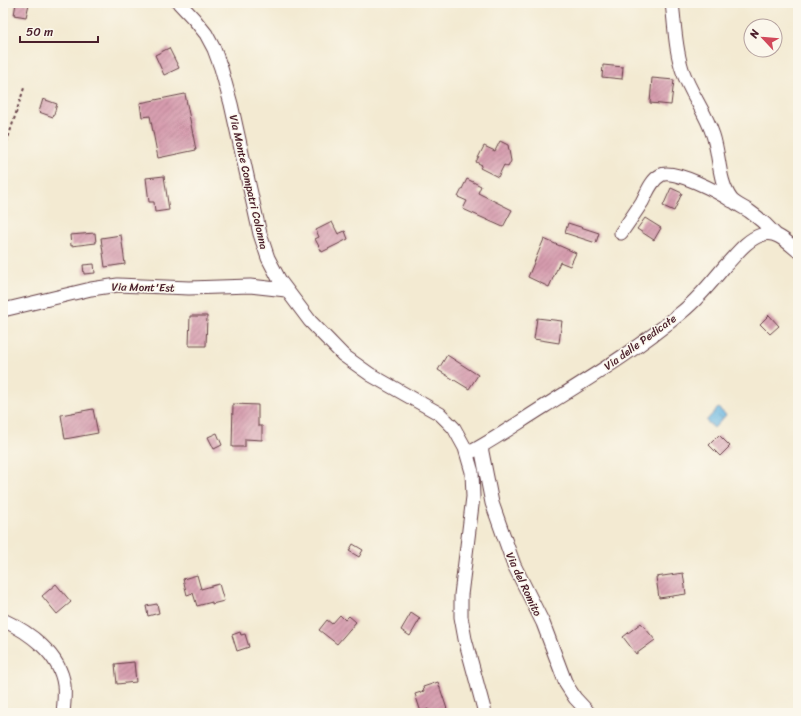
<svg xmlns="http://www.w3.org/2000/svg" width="801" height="716" font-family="Sriracha,sans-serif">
	<defs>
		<pattern id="water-ripples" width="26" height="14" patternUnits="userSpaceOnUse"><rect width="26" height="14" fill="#66b5e0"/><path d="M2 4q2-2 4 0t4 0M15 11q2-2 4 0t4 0" fill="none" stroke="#5693b6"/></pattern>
		<pattern id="building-hatch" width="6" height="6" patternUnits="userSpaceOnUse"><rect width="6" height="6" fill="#d59bad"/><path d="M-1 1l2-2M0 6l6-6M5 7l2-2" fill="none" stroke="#af7e8d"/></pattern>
	</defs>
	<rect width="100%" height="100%" fill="#fbf7ec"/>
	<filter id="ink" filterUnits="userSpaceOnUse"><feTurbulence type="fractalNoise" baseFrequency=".025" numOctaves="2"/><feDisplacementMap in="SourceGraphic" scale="8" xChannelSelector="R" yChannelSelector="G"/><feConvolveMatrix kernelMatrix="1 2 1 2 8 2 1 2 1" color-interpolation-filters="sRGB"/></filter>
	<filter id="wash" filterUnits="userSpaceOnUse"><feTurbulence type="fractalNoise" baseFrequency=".012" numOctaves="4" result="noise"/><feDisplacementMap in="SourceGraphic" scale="16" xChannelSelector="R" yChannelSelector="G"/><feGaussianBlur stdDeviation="0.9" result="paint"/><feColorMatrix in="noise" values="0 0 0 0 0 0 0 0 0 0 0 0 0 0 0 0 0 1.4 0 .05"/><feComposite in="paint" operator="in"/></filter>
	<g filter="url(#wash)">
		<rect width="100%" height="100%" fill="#f3ead2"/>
		<path fill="url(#water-ripples)" stroke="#586a86" d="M718 408 726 415 714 428 706 421Z"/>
		<g id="blocks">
			<path fill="url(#building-hatch)" d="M16 3 29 4 26 17 14 15Z
				M169 48 179 68 164 75 155 55Z
				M603 65 623 67 622 79 602 77Z
				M652 78 674 80 671 105 650 103Z
				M185 94 196 150 158 158 150 116 142 117 140 103Z
				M43 99 57 104 53 117 39 112Z
				M500 141 508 145 511 161 508 167 504 165 498 177 480 168 482 165 476 162 484 146 495 151Z
				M164 176 169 210 155 212 154 202H149L146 178Z
				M467 179 481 186 478 193 512 210 503 227 463 209 467 201 458 197Z
				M671 188 682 193 674 211 663 206Z
				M645 218 661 228 654 240 637 229Z
				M332 222 338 234 345 231 348 239 322 252 315 239 319 237 316 230Z
				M568 223 599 233 596 243 565 233Z
				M95 233 96 243 71 246 70 235Z
				M121 235 125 264 105 267 101 238Z
				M544 239 576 253 570 266 560 262 549 287 528 277Z
				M94 264 95 273 84 274 83 265Z
				M769 315 779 326 770 334 760 324Z
				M190 316H207L206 346H189Z
				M537 318 562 321 559 343 534 339Z
				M447 355 478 375 469 389 438 370Z
				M233 404 258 405V426H262V440L245 439V447H232Z
				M93 409 98 433 65 439 61 415Z
				M217 433 222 445 214 449 208 437Z
				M719 435 730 446 720 456 709 445Z
				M353 544 363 550 359 557 349 551Z
				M683 573 686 594 659 598 656 577Z
				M197 575 201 589 219 584 224 601 212 604V602L197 606 193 593 187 595 183 579Z
				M56 584 71 602 57 614 42 596Z
				M157 604 159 613 148 616 146 606Z
				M411 613 420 619 410 636 401 630Z
				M340 615 345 620 349 616 356 622 337 644 319 630 327 620 332 624Z
				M641 623 655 640 636 654 623 637Z
				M240 632 241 635 245 634 249 647 237 651 232 635Z
				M134 662 136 682 117 684 115 664Z
				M438 682 447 709 433 713H429L428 709 421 712 415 694 424 691 423 687Z"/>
		</g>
	</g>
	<g filter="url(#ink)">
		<use href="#blocks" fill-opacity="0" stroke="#633d44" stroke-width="1"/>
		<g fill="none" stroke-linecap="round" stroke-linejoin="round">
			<defs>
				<path id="minor" d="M179 3 194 19 206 34 214 49 221 68 231 104 260 234 268 258 280 281 310 321 343 355 371 375 440 414 454 428 465 448 472 472 473 497 461 595V617L465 639 485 713
					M672 3C675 26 675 50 683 72 691 94 706 113 713 135 720 156 718 181 731 199 735 204 743 207 749 211 759 218 768 226 776 235
					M621 233C628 223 635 213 642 202 647 193 651 180 661 175 673 168 720 193 732 201
					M3 310 91 289 118 285 189 288 250 286 286 290
					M481 447 492 503 514 565 543 623 566 684 575 698 589 713
					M467 454C494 440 519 422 545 406 591 377 639 348 682 312 698 299 712 282 725 266 736 255 746 240 761 235 775 229 788 243 798 251
					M3 620C29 632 60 654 64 685 65 694 64 704 63 713"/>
			</defs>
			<use href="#minor" stroke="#633d44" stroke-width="15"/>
			<path stroke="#633d44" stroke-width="2" stroke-dasharray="3 3" stroke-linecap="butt" d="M3 154 24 88"/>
			<use href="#minor" stroke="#fff" stroke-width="13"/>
		</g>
	</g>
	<g text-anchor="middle" stroke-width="3" stroke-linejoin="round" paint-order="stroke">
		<g font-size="11" fill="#4a1f2b" stroke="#fbf7ec">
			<text transform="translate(249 182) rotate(77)" y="4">Via Monte Compatri Colonna</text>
			<text transform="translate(143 287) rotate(1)" y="4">Via Mont'Est</text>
			<text transform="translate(640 342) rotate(-36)" y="4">Via delle Pedicate</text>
			<text transform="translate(524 584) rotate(65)" y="4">Via del Romito</text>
		</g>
	</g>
	<rect width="801" height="716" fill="none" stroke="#fbf7ec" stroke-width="16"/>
	<g transform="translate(763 38) rotate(296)"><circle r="19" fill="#fbf7ec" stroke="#b4a19f"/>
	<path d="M0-3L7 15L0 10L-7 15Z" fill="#d1495b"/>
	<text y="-6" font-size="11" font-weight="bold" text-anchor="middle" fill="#4a1f2b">N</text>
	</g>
	<path d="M20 36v6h78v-6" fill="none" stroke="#4a1f2b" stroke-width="2"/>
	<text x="26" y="36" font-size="12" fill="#4a1f2b" stroke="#fbf7ec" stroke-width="3" paint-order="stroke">50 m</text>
</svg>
